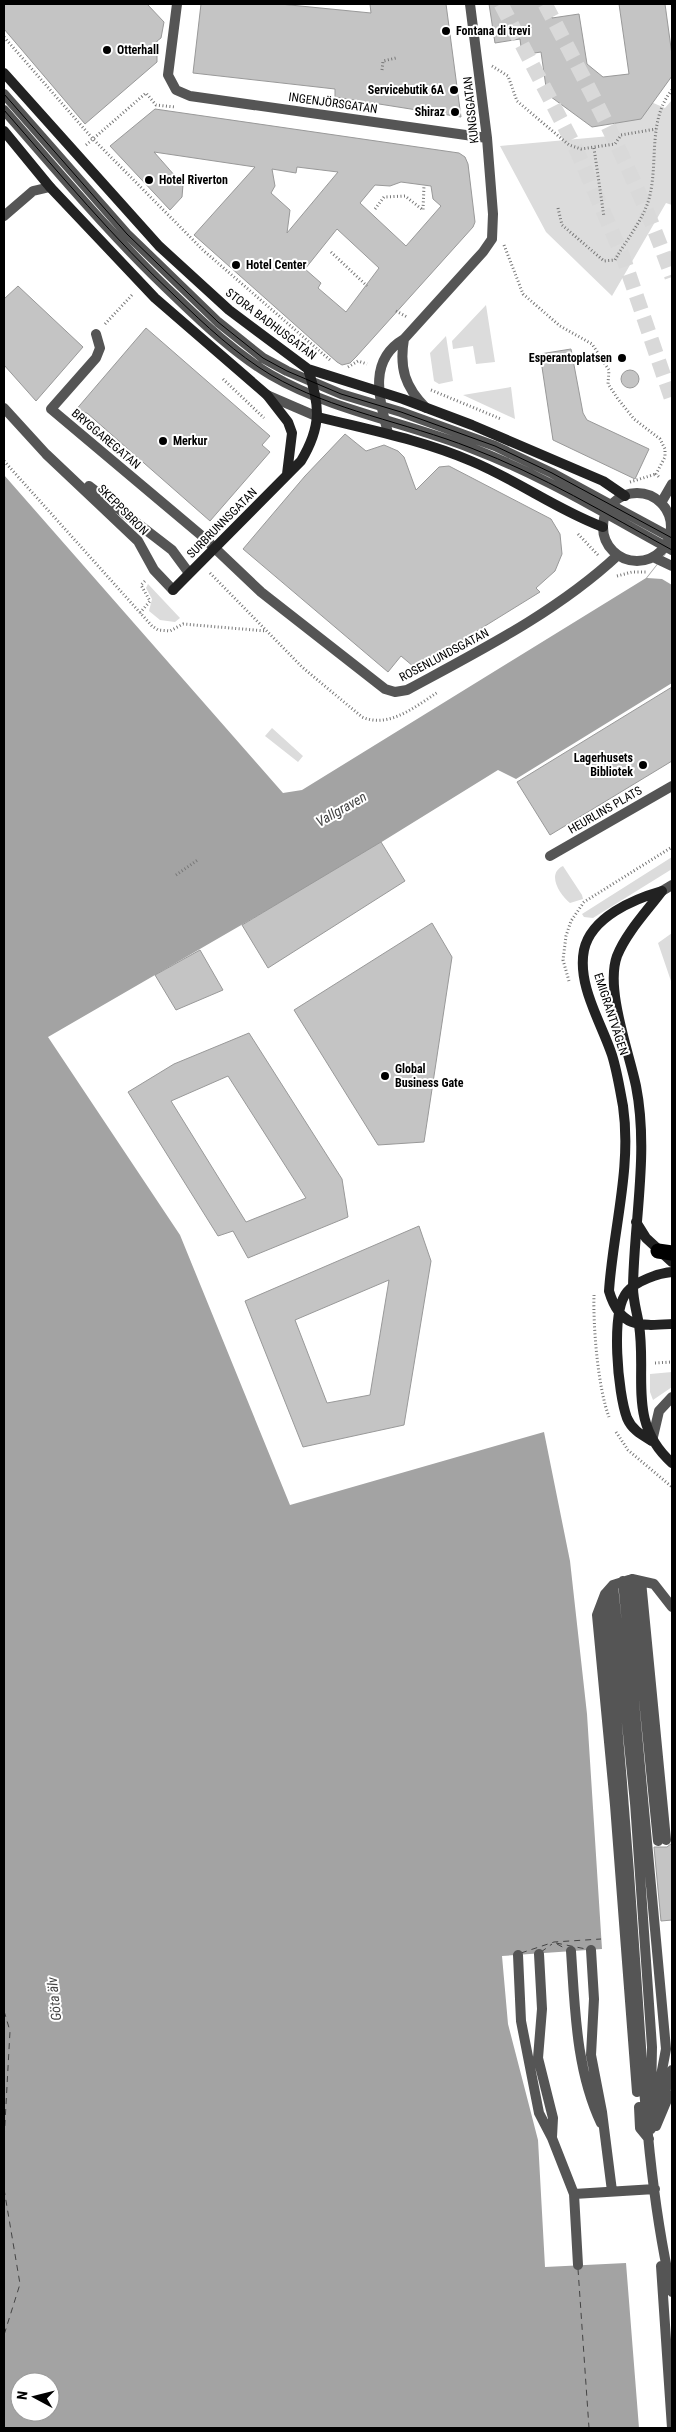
<svg xmlns="http://www.w3.org/2000/svg" width="676" height="2432" font-family="'Roboto Condensed',sans-serif">
	<rect width="100%" height="100%" fill="#fff"/>
	<path fill="#dcdcdc" d="M672 100V205L666 203 612 296 546 232 500 146 610 136 615 121 651 102 665 108Z
		M486 305 495 362 476 364 473 346 453 349 452 341Z
		M446 336 453 381 439 384 434 381 430 353Z
		M511 387 515 419 463 395Z
		M148 584 180 618 175 622 160 620 149 611 152 599 146 588Z
		M272 728 303 756 298 762 265 736Z
		M672 857V869L593 918 584 917 582 914Z
		M563 866 582 895 583 899 570 903C560 895 546 874 563 866Z
		M672 933V984L658 943Z
		M672 1372V1387L653 1400 650 1392V1374Z"/>
	<path fill="#a3a3a3" fill-rule="evenodd" d="M4 475 283 793 302 790 646 578 672 545V683L516 779 498 770 338 869 48 1037 180 1235 290 1505 544 1432 570 1561 587 1714 602 1949 502 1956 508 2024 538 2140 545 2267 626 2263 639 2428H4ZM20 2382H50V2412H20Z"/>
	<path fill="#fff" d="M672 546V585L662 579 647 578Z"/>
	<g fill="none" stroke-linecap="round" stroke-linejoin="round">
		<path stroke="#444" stroke-width="1" stroke-dasharray="6 5" stroke-linecap="butt" d="M556 1943 586 1949
			M557 1944 566 1949
			M541 1952 552 1944
			M521 1953 554 1942 601 1939
			M4 2011 10 2031 4 2141
			M4 2189 20 2284 4 2335
			M578 2269 589 2428"/>
	</g>
	<path fill="#c4c4c4" stroke="#999" fill-rule="evenodd" d="M4 4H147L164 22 161 38 157 41V62L85 124 4 29Z
		M201 4H280L371 13 370 4H446L461 117 335 97V89L193 73Z
		M489 4H550L552 18 579 14 587 64 603 77 629 74 619 4H665L672 55V76L641 119 592 127 547 94 541 52 522 55 520 39 495 43Z
		M155 109 459 153 465 157 468 164 475 222 473 227 356 357 350 363 342 365 337 362 194 235 255 167 154 152 183 185 182 197 170 210 110 146ZM297 167 338 172 287 233 290 210 271 193 275 186 272 169 296 173ZM401 182 431 186 433 199 441 206 406 246 360 203 375 185 390 186ZM337 229 379 268 346 312 318 288 321 283 305 269Z
		M18 286 83 347 36 401 4 365V299Z
		M146 328 270 436 262 445 270 452 210 521 87 413 74 412Z
		M571 349 583 413 587 420 649 449 635 479 553 440 540 354Z
		M621 379a9 9 0 1 1 18 0a9 9 0 1 1-18 0Z
		M345 434 366 451 384 445 398 451 404 457 416 490 439 467 449 466 551 519 560 534 562 554 555 571 536 588 540 592 430 660 420 672 401 656 388 672 243 549 305 476Z
		M672 687V761L550 835 517 782Z
		M381 842 405 881 268 968 242 925Z
		M432 923 452 957 424 1142 378 1145 294 1010Z
		M200 950 223 990 176 1010 155 975Z
		M249 1033 342 1179 348 1217 248 1258 233 1231 218 1236 128 1092 174 1064ZM228 1076 306 1198 246 1222 171 1101Z
		M419 1226 431 1261 404 1425 303 1447 245 1301ZM389 1280 370 1395 327 1403 295 1320Z
		M672 1843V1920L661 1921 654 1847H667Z"/>
	<g fill="none" stroke-linecap="round" stroke-linejoin="round">
		<path stroke="#d9d9d9" stroke-width="15" stroke-dasharray="15 8" stroke-linecap="butt" d="M501 4 577 151 623 257 672 400
			M545 4C592 93 639 182 672 277"/>
		<path stroke="#777" stroke-width="3" stroke-dasharray="1 2.5" stroke-linecap="butt" d="M4 37 93 139 204 251 330 360
			M492 66 508 76 517 101 569 145 581 149 615 144 621 135 656 129
			M382 70 383 61 396 58
			M86 145 146 93 156 105 175 107
			M594 148 604 217
			M558 208 562 225 604 261 615 260C626 240 645 218 650 195 658 160 648 119 672 90
			M375 209 384 197 405 196 423 210 424 185
			M504 245 523 294 560 326 592 344 609 370 608 384 618 399 634 419 660 439 665 449V457L656 474 660 478
			M331 252 367 286
			M396 311 407 317
			M105 324 132 295
			M348 367 358 361 367 364
			M223 379 264 418
			M431 390 501 419
			M4 461 152 626 158 630 170 631 183 624 266 631
			M630 482 656 474
			M578 534 598 555
			M210 573 302 667 362 717C389 729 416 706 438 692
			M617 576 632 572H648
			M140 613 150 601 141 585 145 581
			M176 875 199 859
			M569 981 563 960 566 936 571 921 584 902 672 847
			M594 1295C593 1327 598 1388 609 1417
			M655 1363 672 1362
			M616 1432 628 1450 672 1487"/>
		<path stroke="#555" stroke-width="10" d="M4 94 127 234 218 322 263 358 287 371 341 394 401 412 495 446 552 473 672 538
			M4 110C60 174 114 239 176 297 205 325 236 354 271 375 333 411 405 422 471 448 542 475 606 514 672 550
			M4 216 33 191 50 187
			M550 856 672 786
			M652 1441 659 1411 672 1397
			M632 1579 658 1841
			M623 1581 666 2049 651 2129
			M641 1581 666 1840
			M613 1585 635 1803 652 2047 651 2102
			M605 1594C617 1716 627 1837 635 1959 643 2070 647 2183 672 2292
			M591 1950 594 1999 591 2055 602 2112 612 2191
			M571 1951C575 2009 576 2070 601 2123
			M539 1954 542 2009 538 2058 553 2118 552 2137
			M518 1955 521 2021 539 2113 552 2138 574 2194
			M637 2092 615 1805 597 1615 605 1594 613 1585 632 1579 654 1584 672 1607
			M662 2101 672 2070
			M639 2107 640 2128 649 2139
			M656 2126 669 2095
			M578 2265 574 2194 655 2189
			M661 2266 672 2428"/>
		<path stroke="#555" stroke-width="10" d="M177 4 168 75 176 90 190 96 487 138
			M96 334 100 348 96 358 51 409 202 536 261 592 385 689 395 692 407 690C479 651 557 612 618 555
			M404 339C399 368 405 387 426 408
			M267 395 318 417
			M4 408 46 454 138 541 154 570 173 590
			M388 433C379 398 368 360 404 339L483 252 492 239 493 214 487 138 470 4
			M89 486 172 550 189 573
			M603 527a34 34 0 1 1 68 0a34 34 0 1 1-68 0Z
			M661 503 672 484
			M653 557 672 566
			M662 891 672 885"/>
		<path stroke="#222" stroke-width="10" d="M4 73 159 246 229 310 308 369 403 399 472 425 603 481 625 496
			M4 131 50 187 155 298 267 395 288 422 292 433 287 474
			M318 417C370 430 422 440 471 461 517 480 557 510 603 527
			M173 590 301 461C322 426 320 406 308 369
			M662 891C647 911 626 933 617 956 605 989 629 1052 636 1086 649 1152 634 1221 633 1287 633 1301 637 1312 639 1325 647 1376 627 1423 672 1463
			M662 891C634 899 591 917 584 950 577 985 601 1022 612 1055 617 1071 620 1090 623 1106 632 1168 613 1230 609 1291 620 1328 639 1326 672 1324
			M636 1222 646 1238 672 1262
			M652 1441C642 1435 632 1430 627 1418 618 1394 610 1312 627 1292 636 1281 659 1273 672 1272"/>
		<path stroke="#000" stroke-width="15" d="M658 1251 672 1253"/>
		<path stroke="#000" stroke-width="1" d="M4 94 127 234 218 322 263 358 287 371 341 394 401 412 495 446 552 473 672 538
			M4 110C60 174 114 239 176 297 205 325 236 354 271 375 333 411 405 422 471 448 542 475 606 514 672 550"/>
	</g>
	<g fill="#000" stroke="#fff" stroke-width="2">
		<circle cx="446" cy="31" r="5"/>
		<circle cx="107" cy="50" r="5"/>
		<circle cx="454" cy="90" r="5"/>
		<circle cx="455" cy="112" r="5"/>
		<circle cx="149" cy="180" r="5"/>
		<circle cx="236" cy="265" r="5"/>
		<circle cx="622" cy="358" r="5"/>
		<circle cx="163" cy="441" r="5"/>
		<circle cx="643" cy="765" r="5"/>
		<circle cx="385" cy="1076" r="5"/>
	</g>
	<g text-anchor="middle" stroke-width="4" stroke-linejoin="round" paint-order="stroke">
		<g font-size="12" font-weight="bold" fill="#000" stroke="#fff" text-anchor="start">
			<text x="456" y="35">Fontana di trevi</text>
			<text x="117" y="54">Otterhall</text>
			<text x="444" y="94" text-anchor="end">Servicebutik 6A</text>
			<text x="445" y="116" text-anchor="end">Shiraz</text>
			<text x="159" y="184">Hotel Riverton</text>
			<text x="246" y="269">Hotel Center</text>
			<text x="612" y="362" text-anchor="end">Esperantoplatsen</text>
			<text x="173" y="445">Merkur</text>
			<text x="633" y="762" text-anchor="end">Lagerhusets<tspan x="633" dy="14">Bibliotek</tspan></text>
			<text x="395" y="1073">Global<tspan x="395" dy="14">Business Gate</tspan></text>
		</g>
		<g font-size="12" fill="#000" stroke="#fff">
			<text transform="translate(333 103) rotate(8)" y="4">INGENJÖRSGATAN</text>
			<text transform="translate(471 110) rotate(-96)" y="4">KUNGSGATAN</text>
			<text transform="translate(271 324) rotate(37)" y="4">STORA BADHUSGATAN</text>
			<text transform="translate(106 439) rotate(40)" y="4">BRYGGAREGATAN</text>
			<text transform="translate(123 510) rotate(45)" y="4">SKEPPSBRON</text>
			<text transform="translate(222 523) rotate(-45)" y="4">SURBRUNNSGATAN</text>
			<text transform="translate(444 655) rotate(-28)" y="4">ROSENLUNDSGATAN</text>
			<text transform="translate(605 810) rotate(-30)" y="4">HEURLINS PLATS</text>
			<text transform="translate(611 1014) rotate(72)" y="4">EMIGRANTVÄGEN</text>
		</g>
		<g font-size="14" font-style="italic" fill="#444" stroke="#fff">
			<text transform="translate(341 809) rotate(-30)" y="5">Vallgraven</text>
			<text transform="translate(54 1999) rotate(-96)" y="5">Göta älv</text>
		</g>
	</g>
	<rect width="676" height="2432" fill="none" stroke="#000000" stroke-width="10"/>
	<g transform="translate(35 2397) rotate(277)"><circle r="24" fill="#ffffff" stroke="#999999"/>
	<path d="M0-4L9 19L0 12L-9 19Z" fill="#000000"/>
	<text y="-8" font-size="14" font-weight="bold" text-anchor="middle" fill="#000000">N</text>
	</g>
</svg>
